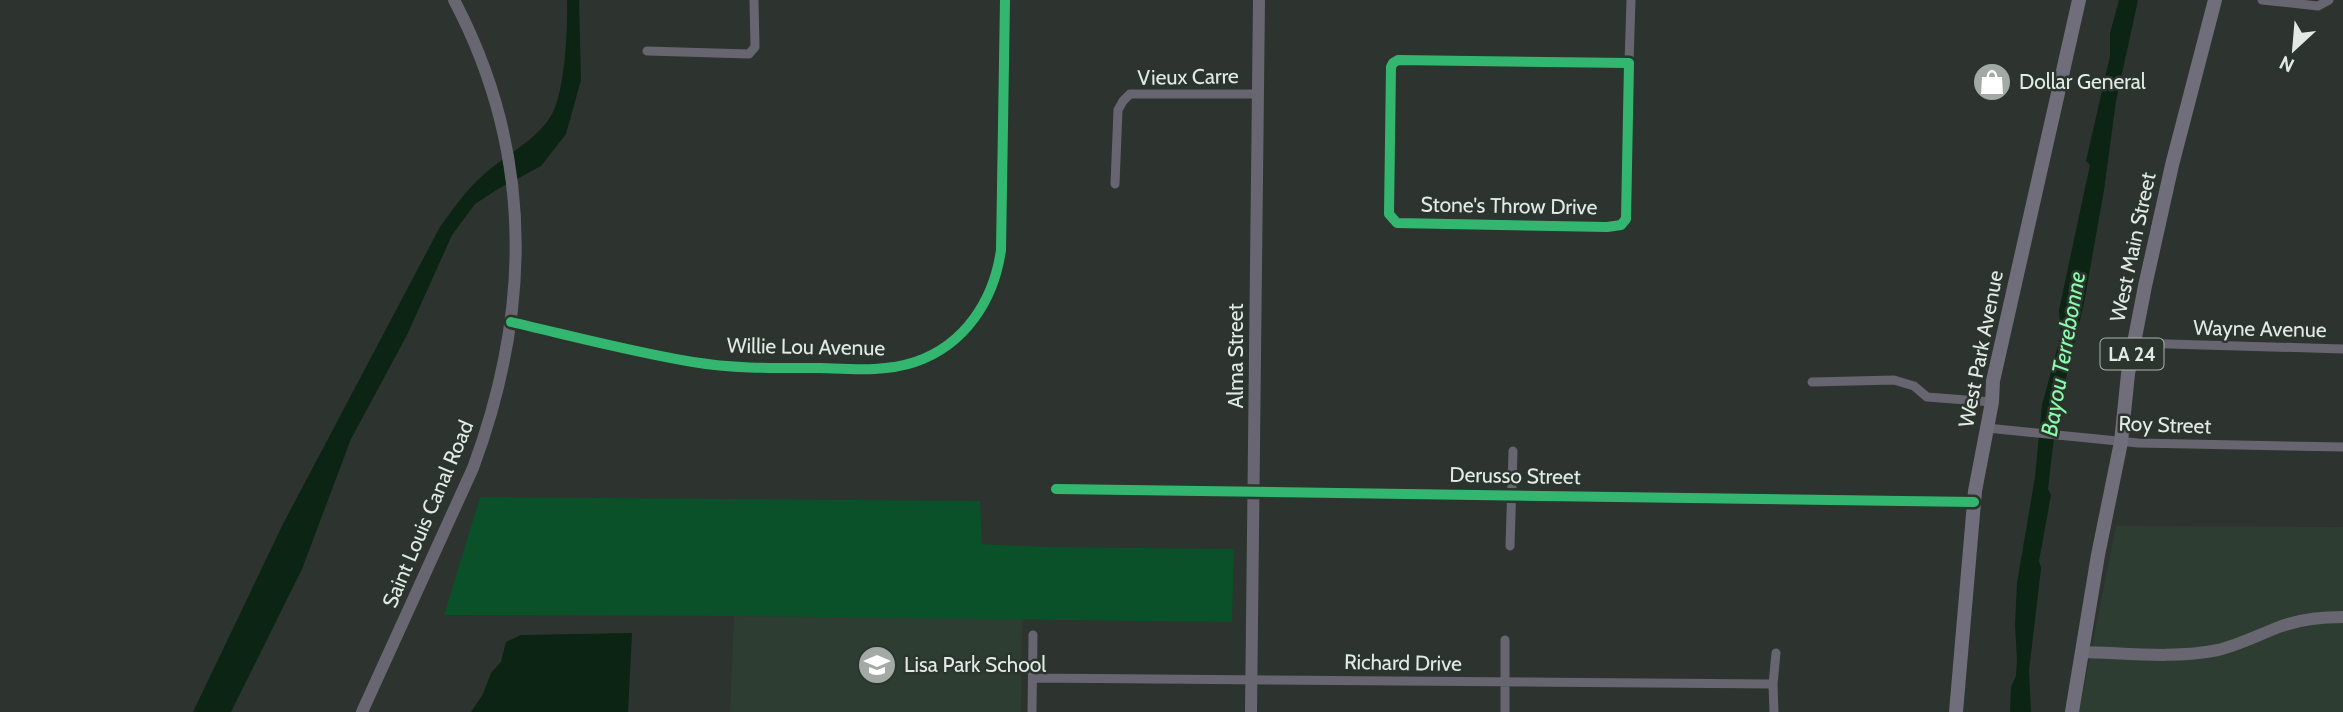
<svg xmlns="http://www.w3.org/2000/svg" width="2343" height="712" font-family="Cabin,sans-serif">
	<rect width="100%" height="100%" fill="#2d332e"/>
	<path fill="#2e3d31" d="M2116 526 2343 527V712H2079Z
		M734 616 1022 618 1021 712H730Z"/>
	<path fill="#0a5028" d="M480 497 980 501 982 544 1047 547 1234 549 1232 622 734 616 444 615Z"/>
	<path fill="#0b2414" d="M567 0H579L581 80 566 134 541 166 498 189 475 204 452 235 407 335 351 439 302 569 231 712H193L283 524 440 227C455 206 469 186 489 170 508 154 542 136 553 112 565 88 568 27 567 0Z
		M2119 0H2138L2116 101 2104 190 2084 303 2056 420 2048 489 2051 495 2039 561 2041 568 2029 671 2031 712H2010L2011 687 2016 676 2017 659 2015 625 2017 583 2035 477 2042 405 2061 335 2059 310 2090 165 2086 161 2110 56V33Z
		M632 633 628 712H471L483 694 491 673 501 662 506 642 521 635Z"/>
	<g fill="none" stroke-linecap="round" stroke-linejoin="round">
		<path stroke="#67656f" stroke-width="9" d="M2262 0 2318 6 2329 0
			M647 51 749 54 755 47 754 0
			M1398 60 1629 63 1626 219 1621 225 1607 227 1397 223 1389 214 1391 67 1393 63Z
			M1629 63 1631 0
			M1115 184 1118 110 1123 101 1130 94H1257
			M511 322C572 336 632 352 693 362 735 369 778 368 821 368 852 369 885 372 915 362 965 345 994 300 1001 250L1005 0
			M2134 343 2343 349
			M1812 382 1894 380 1914 386 1927 397 1992 402
			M1987 428 2138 443 2343 447
			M1056 489 1974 502
			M1510 546 1513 451
			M1033 678 1773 684
			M1032 712 1033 635
			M1505 712V640
			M1774 712 1773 684 1776 653"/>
		<path stroke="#686771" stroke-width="12" d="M2082 652C2126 653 2174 659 2218 650 2239 645 2258 635 2279 627 2300 619 2321 617 2343 617
			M362 712 473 468C532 309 534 152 454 0
			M1251 712 1259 0"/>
		<path stroke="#6f6e7a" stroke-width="14" d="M1956 712 1975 491 1992 402 1993 381 2079 0
			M2072 712 2098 555 2121 442 2128 374 2145 286 2172 165 2215 0"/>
		<defs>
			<path id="cycleway" d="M1398 60 1629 63 1626 219 1621 225 1607 227 1397 223 1389 214 1391 67 1393 63Z
				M511 322C572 336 632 352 693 362 735 369 778 368 821 368 852 369 885 372 915 362 965 345 994 300 1001 250L1005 0
				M1056 489 1974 502"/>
		</defs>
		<use href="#cycleway" stroke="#2b352d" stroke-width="15"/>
		<use href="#cycleway" stroke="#33b770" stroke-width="10"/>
	</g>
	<defs>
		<symbol id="shop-disc" viewBox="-11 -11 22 22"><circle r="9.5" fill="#a3aaa5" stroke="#2b352d"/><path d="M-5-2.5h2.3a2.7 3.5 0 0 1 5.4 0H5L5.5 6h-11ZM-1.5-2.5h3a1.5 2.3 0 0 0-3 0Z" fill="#fff"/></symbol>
		<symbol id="school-disc" viewBox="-11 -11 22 22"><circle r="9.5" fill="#a3aaa5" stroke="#2b352d"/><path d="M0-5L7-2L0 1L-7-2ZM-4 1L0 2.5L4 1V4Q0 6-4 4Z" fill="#fff"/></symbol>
	</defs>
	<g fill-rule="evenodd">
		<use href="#shop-disc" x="1970" y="60" width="44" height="44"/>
		<use href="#school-disc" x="855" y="643" width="44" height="44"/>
	</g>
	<g text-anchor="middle" stroke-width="5" stroke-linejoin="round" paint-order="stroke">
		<rect fill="#2b352d" stroke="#acb4ae" stroke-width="2" x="2100.5" y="338.5" width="63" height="31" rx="5"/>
		<g font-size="19" font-weight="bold" fill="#e3eae5">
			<text x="2132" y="361">LA 24</text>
		</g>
		<g font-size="21" fill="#e3eae5" stroke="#2b352d">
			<text transform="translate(1188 77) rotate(-1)" y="7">Vieux Carre</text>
			<text transform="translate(1509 206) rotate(1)" y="7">Stone's Throw Drive</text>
			<text transform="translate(2133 247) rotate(-78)" y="7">West Main Street</text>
			<text transform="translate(2260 329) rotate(1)" y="7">Wayne Avenue</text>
			<text transform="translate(806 347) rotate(1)" y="7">Willie Lou Avenue</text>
			<text transform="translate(1981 349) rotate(-79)" y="7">West Park Avenue</text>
			<text transform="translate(1236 356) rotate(-90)" y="7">Alma Street</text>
			<text transform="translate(2165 425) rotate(2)" y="7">Roy Street</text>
			<text transform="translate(1515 476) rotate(1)" y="7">Derusso Street</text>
			<text transform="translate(428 514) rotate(-67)" y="7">Saint Louis Canal Road</text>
			<text transform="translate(1403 663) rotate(1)" y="7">Richard Drive</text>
		</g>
		<g font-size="21" fill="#e3eae5" stroke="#2b352d" text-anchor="start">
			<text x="2019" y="89">Dollar General</text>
			<text x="904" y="672">Lisa Park School</text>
		</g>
		<g font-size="23" font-style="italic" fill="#8bfcab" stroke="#2b352d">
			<text transform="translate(2063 354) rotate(-80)" y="8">Bayou Terrebonne</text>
		</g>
	</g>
	<g transform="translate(2294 49) rotate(206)" stroke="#2b352d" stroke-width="5" paint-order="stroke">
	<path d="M0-5L12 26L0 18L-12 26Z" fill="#e3eae5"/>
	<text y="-10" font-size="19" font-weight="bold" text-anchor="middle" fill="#e3eae5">N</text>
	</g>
</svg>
